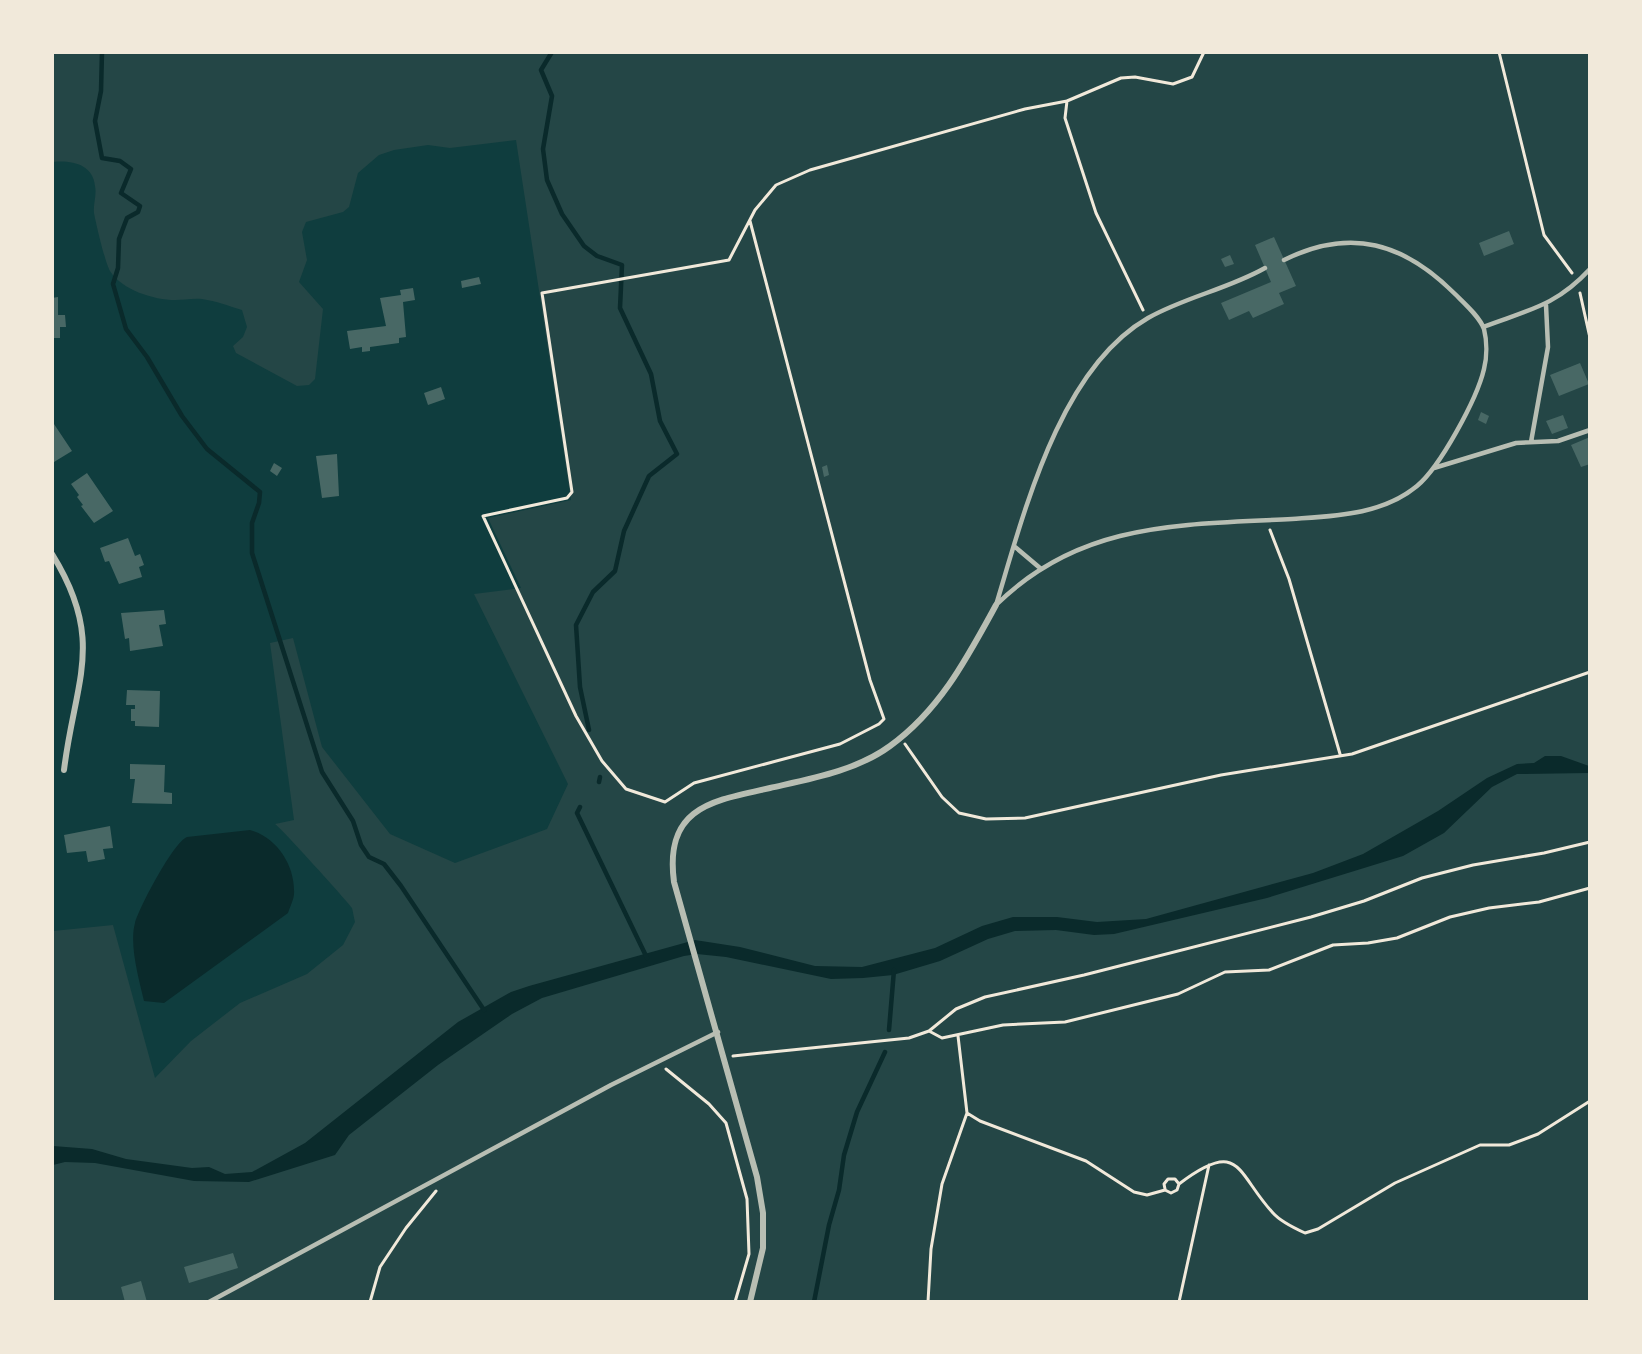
<svg xmlns="http://www.w3.org/2000/svg" width="1642" height="1354" font-family="'DejaVu Sans',sans-serif">
	<rect width="100%" height="100%" fill="#0f3d3e"/>
	<path fill="#244646" d="M52 53H1589V1301H53V931L113 925 155 1078 191 1041 240 1003 307 974 343 945 355 922C354 918 353 912 352 908 349 903 281 828 275 824L294 820 270 643 293 638 322 747 390 834 455 863 547 829 568 784 474 594 521 588 488 518 571 500 516 140 450 148 428 145 394 150 379 155 358 173 349 207 343 212 306 222 302 232 307 260 299 282 323 309 315 379 309 385 297 386 236 353 233 346 243 337 247 327 242 310C229 306 216 301 202 299 192 298 184 300 175 300 154 300 122 290 110 271 105 262 96 224 94 213 93 204 97 195 95 186 93 164 71 160 53 162Z"/>
	<path fill="#0a2a2b" d="M1545 756H1561L1589 766V773L1517 774 1492 787 1444 833 1403 856 1267 898 1114 934 1094 935 1056 930 1015 931 988 939 940 961 893 975 863 978 831 979 726 957 697 954 684 956 542 998 512 1014 438 1065 349 1135 335 1155 249 1182 194 1181 95 1163 65 1162 53 1165V1146L92 1149 126 1159 192 1168 209 1167 225 1174 252 1172 305 1143 458 1022 511 992 529 986 695 940 740 947 815 966 862 967 935 948 982 926 1013 917H1057L1097 922 1146 919 1313 873 1363 854 1438 811 1487 778 1517 764 1534 763Z
		M250 830C276 837 294 864 294 890 295 898 290 906 288 913L164 1003 144 1001C139 979 129 945 135 923 140 906 173 843 187 837Z"/>
	<g fill="none" stroke-linecap="round" stroke-linejoin="round">
		<path stroke="#0a2a2b" stroke-width="4.5" d="M102 52 101 91 95 121 102 158 120 161 131 169 121 193 140 206 138 212 127 218 119 239 118 268 113 284 126 329 147 357 182 416 207 449 260 492 259 503 252 523V553L322 772 353 821 361 845 369 857 384 864 401 886 484 1010
			M552 52 541 70 552 96 543 149 547 180 562 214 584 246 597 256 622 265 620 308 651 374 660 421 677 454 649 476 624 531 615 571 593 592 576 625 580 687 589 730
			M599 782 600 777
			M580 807 577 813 647 958
			M889 1030 894 970
			M814 1302 829 1225 839 1190 844 1155 857 1112 885 1052"/>
	</g>
	<path fill="#486865" d="M1509 231 1514 244 1484 256 1479 243Z
		M1274 237 1296 286 1279 293 1284 304 1253 318 1249 311 1229 320 1221 303 1271 282 1255 245Z
		M1230 255 1234 264 1225 267 1221 259Z
		M479 277 481 284 462 288 461 281Z
		M413 288 415 300 403 302 406 337 399 338V343L370 347V351L362 352V347L350 349 347 331 386 326 380 298 401 295 400 290Z
		M58 297V315H65L66 327H60V338H52V298Z
		M1580 363 1589 384 1559 396 1550 375Z
		M441 387 445 399 428 405 424 393Z
		M1481 412 1489 416 1486 424 1478 420Z
		M1563 415 1568 428 1552 434 1546 421Z
		M52 421 72 451 54 462 52 460Z
		M1590 437V464L1581 467 1571 445Z
		M337 454 339 496 322 498 316 456Z
		M274 463 282 468 277 476 270 471Z
		M827 465 829 475 824 477 822 467Z
		M87 473 113 511 94 523 81 506 83 505 77 497 79 495 71 484Z
		M128 538 135 556 140 554 144 565 139 567 142 577 119 584 109 561 105 562 100 548Z
		M164 610 166 624 159 625 163 646 130 651 129 638 125 639 121 613Z
		M127 690 160 691 159 727 135 726V721H131V709H135V705H126Z
		M130 764 165 765 164 792 172 793V804L132 803 135 779H130Z
		M110 826 113 848 103 849 105 859 88 862 86 851 67 853 64 835Z
		M233 1253 238 1268 189 1283 184 1267Z
		M141 1281 147 1302H125L121 1287Z"/>
	<g fill="none" stroke-linecap="round" stroke-linejoin="round">
		<path stroke="#f1e9da" stroke-width="3" d="M1499 52 1544 235 1572 273
			M750 221 870 680 884 719 879 724 840 744 694 783 665 802 626 789 602 761 576 716 483 516 567 498 572 492 542 293 729 260 755 210 776 185 810 170 1025 109 1067 101
			M1580 293 1590 338
			M1143 310 1096 213 1065 118 1067 101 1121 78 1135 77 1173 84 1192 77 1204 52
			M1270 530 1289 579 1340 754
			M905 744 942 797 959 813 986 819 1025 818 1221 775 1352 754 1590 672
			M929 1031 942 1038 1003 1025 1065 1022 1178 994 1225 972 1269 970 1333 945 1368 943 1397 938 1450 917 1489 908 1539 902 1590 888
			M733 1056 909 1038 929 1031 956 1009 985 997 1084 975 1311 917 1364 901 1422 878 1473 865 1544 853 1590 842
			M666 1069 709 1104 726 1123 747 1199 749 1254 735 1302
			M967 1113 980 1121 1086 1161 1134 1192 1147 1195 1165 1190 1171 1193 1177 1190 1179 1184C1241 1137 1236 1173 1273 1213 1281 1222 1294 1228 1305 1233L1318 1229 1395 1183 1480 1145H1509L1538 1134 1590 1101
			M1165 1189 1164 1184 1168 1179H1175L1179 1184
			M370 1302 380 1267 406 1228 436 1191
			M928 1302 931 1249 942 1184 967 1113 958 1036
			M1179 1302 1209 1165"/>
		<path stroke="#b8beb3" stroke-width="4.5" d="M1265 268C1228 289 1185 297 1148 318 1059 369 1024 513 996 605 1081 521 1181 525 1292 519 1334 516 1382 515 1417 486 1440 467 1477 399 1484 369 1487 357 1487 341 1484 329 1480 317 1464 303 1455 294 1404 243 1351 227 1284 260
			M1483 327C1528 310 1556 306 1590 269
			M1531 442 1548 347 1546 305
			M1434 468 1516 443 1558 441 1590 430
			M1014 546 1040 568
			M209 1302 611 1085 718 1032"/>
		<path stroke="#b8beb3" stroke-width="6" d="M52 554C106 641 75 680 64 770
			M750 1302 763 1248V1213L757 1177 674 882C664 807 712 801 770 788 810 779 856 771 890 746 940 710 967 658 996 605"/>
	</g>
	<rect width="1642" height="1354" fill="none" stroke="#f1e9da" stroke-width="108"/>
</svg>
